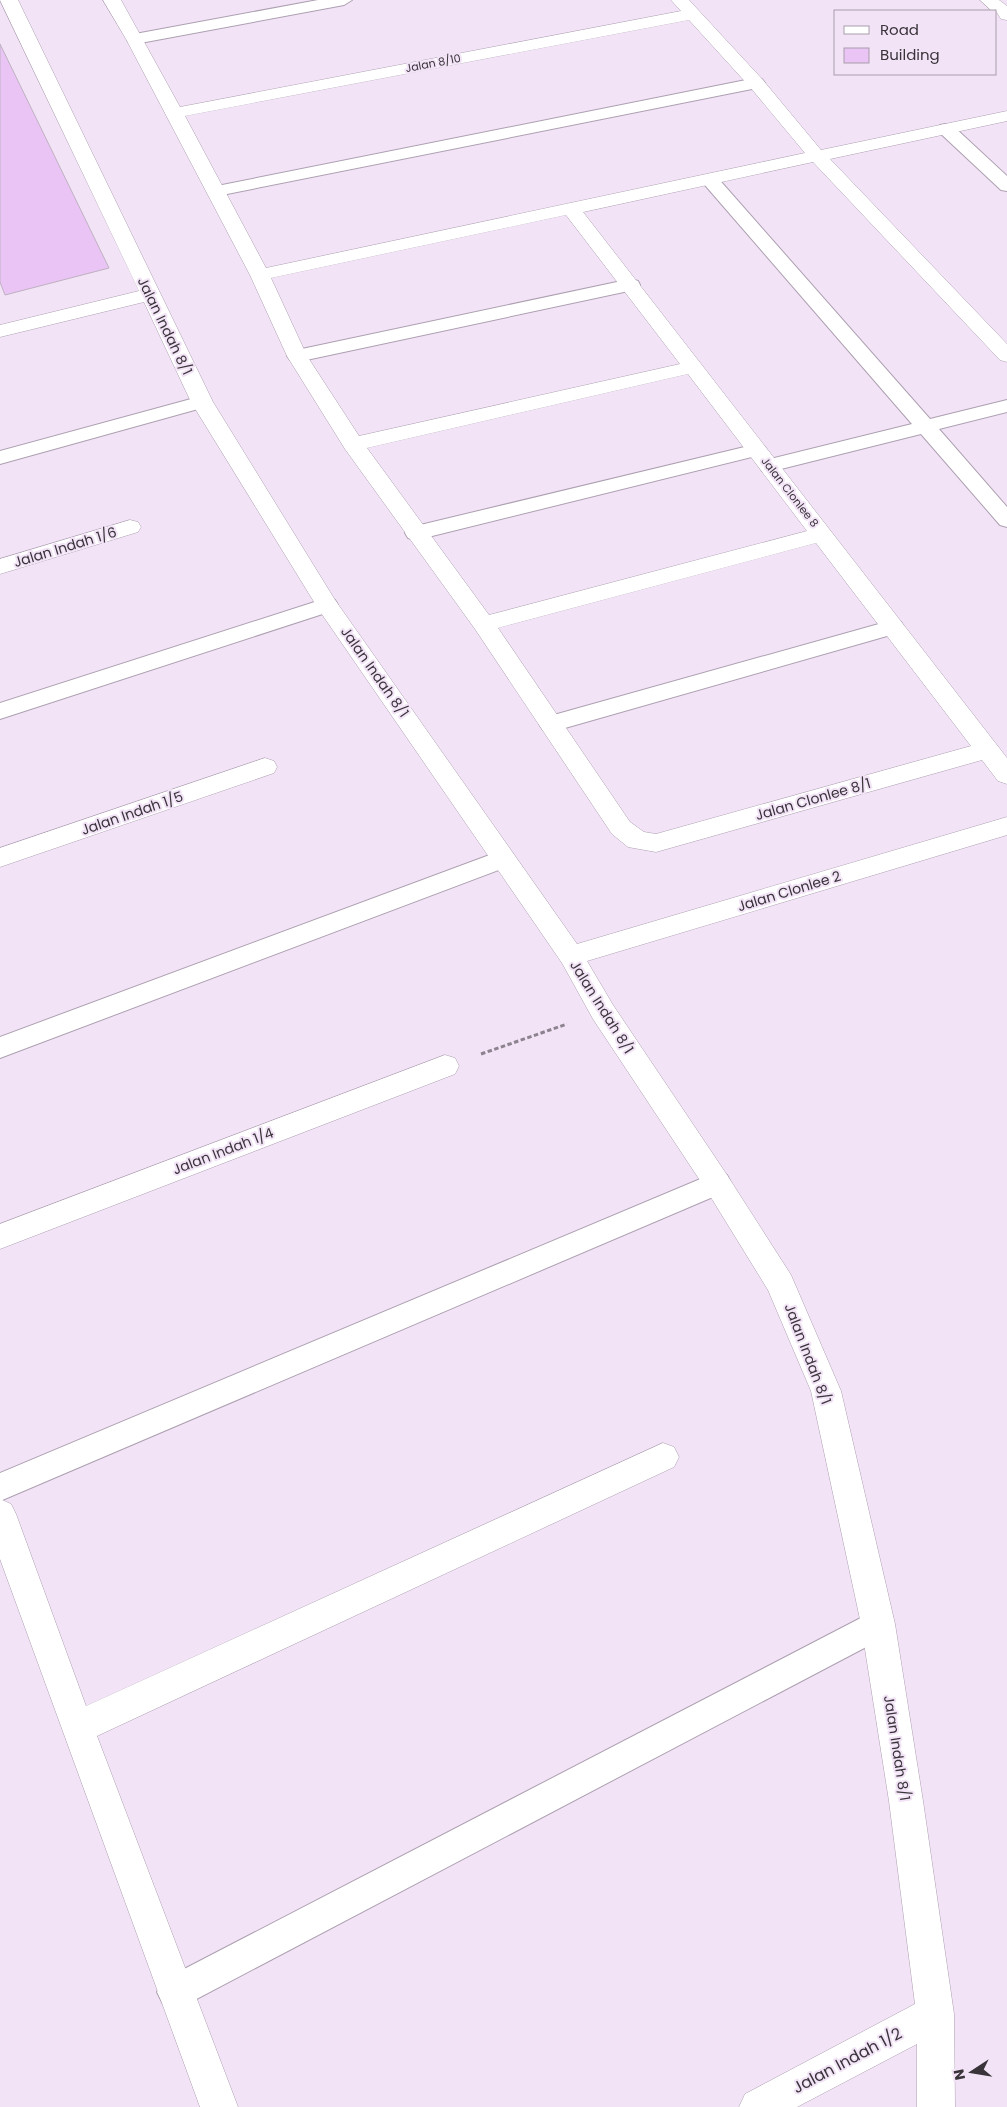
<svg xmlns="http://www.w3.org/2000/svg" width="1007" height="2107" font-family="Poppins,sans-serif">
	<rect width="100%" height="100%" fill="#f2e4f6"/>
	<path fill="#eac4f4" stroke="#beb1c1" d="M0 44 109 268 5 295 0 282Z"/>
	<g fill="none" stroke-linecap="round" stroke-linejoin="round">
		<defs>
			<path id="service" d="M318 0H352L344 5 135 44 129 43 127 39 129 35 135 34Z
				M756 78 762 79 765 83 762 87 217 196 211 195 208 191 211 187 217 186Z
				M946 124 952 125 1007 176V191L1001 190 940 133 937 129 940 125Z
				M710 175 716 176 930 419 1007 400V412L939 429 1007 507V527L1000 525 921 434 769 472 762 471 759 466 762 461 912 424 704 184 701 180 704 176Z
				M631 279 638 281 640 285 638 289 297 362 290 360 287 356 290 352 297 350Z
				M202 396 209 398 212 402 209 406 0 464V451Z
				M757 444 764 446 767 450 764 454 416 540 408 538 405 533 408 528 416 526Z
				M327 598 335 600 338 605 335 610 0 719V703Z
				M893 620 901 622 904 627 901 632 551 732 543 730 539 724 543 718Z
				M503 850 512 853 515 859 512 865 0 1058V1037Z
				M717 1172 727 1175 731 1183 727 1191 0 1501V1473Z
				M878 1609 889 1613 894 1624 889 1635 187 2004 175 2010 163 2004 157 1992 163 1980Z"/>
			<path id="minor" d="M0 0H18L213 402 335 600 577 944 1007 817V835L587 961 613 1005 727 1175 791 1275 841 1391 895 1624 923 1801 954 2014 955 2107H917V2044L797 2107H739L745 2094 915 2004 889 1801 861 1624 811 1391 768 1290 707 1191 593 1019 562 963 319 610 191 402 144 302 0 337V325L139 291Z
				M103 0H121L180 107 681 11 671 0H689L762 79 821 150 1007 111V121L830 159 1007 344V362L1000 360 813 162 583 212 1007 758V784L998 781 982 760 656 852 628 847 612 834 475 629 345 449 287 356 250 275 126 39ZM689 20 750 87 805 153 266 268 185 116ZM566 215 680 364 359 436 307 356 271 278ZM688 374 807 531 489 615 367 448ZM816 543 971 746 656 834 644 832 630 822 498 628Z
				M980 0H999L1007 6V20L1001 19 996 11H992Z
				M130 520 138 522 141 527 138 532 0 574V559Z
				M265 758 274 761 277 767 274 773 0 867V848Z
				M445 1055 455 1058 459 1066 455 1074 0 1249V1224Z
				M663 1443 674 1447 679 1457 674 1467 97 1736 238 2107H200L0 1559V1499L11 1504 16 1514 86 1706Z"/>
		</defs>
		<use href="#service" stroke="#ada0b1" stroke-width="2"/>
		<use href="#minor" stroke="#ada0b1" stroke-width="1"/>
		<path stroke="#8d838f" stroke-width="3" stroke-dasharray="4.5 2.5" stroke-linecap="butt" d="M481 1054 567 1024"/>
		<use href="#service" fill="#fff" fill-rule="evenodd"/>
		<use href="#minor" fill="#fff" fill-rule="evenodd"/>
	</g>
	<g text-anchor="middle" stroke-width="4" stroke-linejoin="round" paint-order="stroke">
		<g font-size="11" fill="#39333a" stroke="#f2e4f6">
			<text transform="translate(433 63) rotate(-11)" y="4">Jalan 8/10</text>
			<text transform="translate(790 492) rotate(52)" y="4">Jalan Clonlee 8</text>
		</g>
		<g font-size="14" fill="#39333a" stroke="#f2e4f6">
			<text transform="translate(165 326) rotate(64)" y="5">Jalan Indah 8/1</text>
			<text transform="translate(65 547) rotate(-17)" y="5">Jalan Indah 1/6</text>
			<text transform="translate(375 672) rotate(55)" y="5">Jalan Indah 8/1</text>
			<text transform="translate(813 799) rotate(-16)" y="5">Jalan Clonlee 8/1</text>
			<text transform="translate(132 813) rotate(-19)" y="5">Jalan Indah 1/5</text>
			<text transform="translate(789 891) rotate(-17)" y="5">Jalan Clonlee 2</text>
			<text transform="translate(602 1007) rotate(58)" y="5">Jalan Indah 8/1</text>
			<text transform="translate(223 1151) rotate(-21)" y="5">Jalan Indah 1/4</text>
			<text transform="translate(808 1354) rotate(69)" y="5">Jalan Indah 8/1</text>
			<text transform="translate(897 1748) rotate(81)" y="5">Jalan Indah 8/1</text>
		</g>
		<g font-size="16" fill="#39333a" stroke="#f2e4f6">
			<text transform="translate(847 2060) rotate(-28)" y="6">Jalan Indah 1/2</text>
		</g>
	</g>
	<rect x="834" y="10" width="162" height="65" fill="#f2e4f6" stroke="#a89dab"/>
	<rect x="844" y="26" width="25" height="8" fill="#ffffff" stroke="#a89dab"/>
	<text x="880" y="35" font-size="15" fill="#39333a">Road</text>
	<rect x="844" y="48" width="25" height="15" fill="#eac4f4" stroke="#a89dab"/>
	<text x="880" y="60" font-size="15" fill="#39333a">Building</text>
	<g transform="translate(972 2072) rotate(258)" stroke="#f2e4f6" stroke-width="4" paint-order="stroke">
	<path d="M0-4L9 19L0 12L-9 19Z" fill="#39333a"/>
	<text y="-8" font-size="14" font-weight="bold" text-anchor="middle" fill="#39333a">N</text>
	</g>
</svg>
